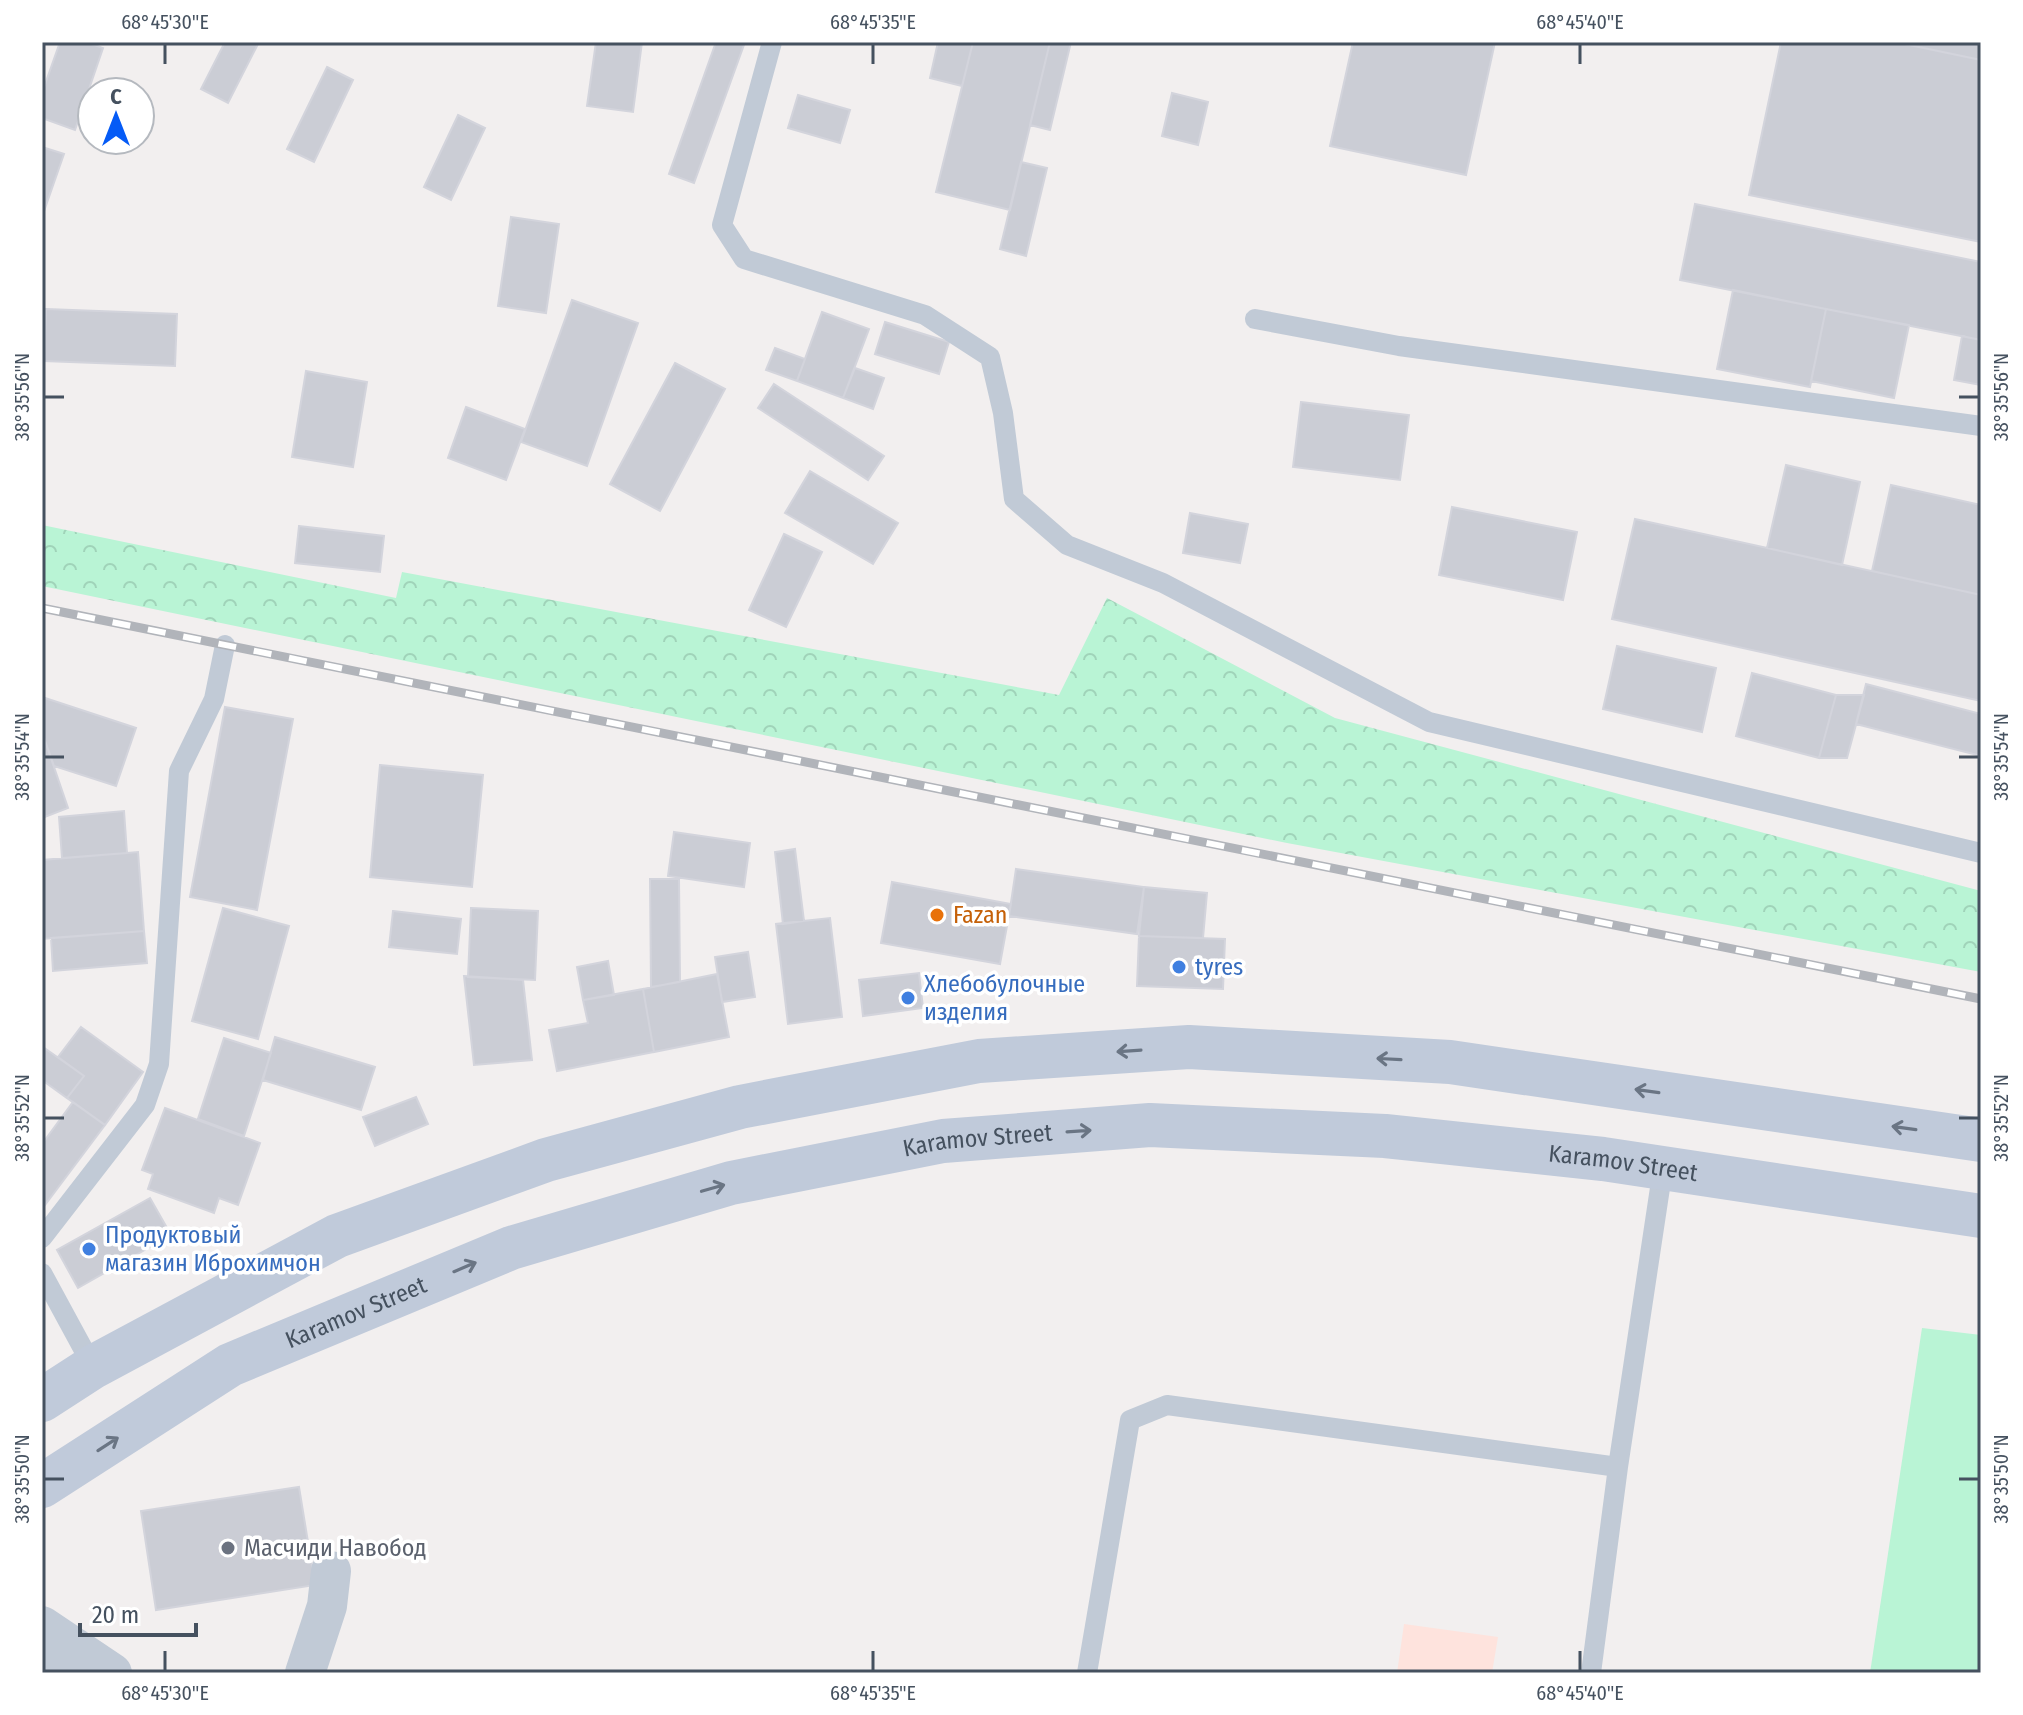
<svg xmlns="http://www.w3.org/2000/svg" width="2023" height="1715" font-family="'Fira Sans Condensed',sans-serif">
	<defs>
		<pattern id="forest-crowns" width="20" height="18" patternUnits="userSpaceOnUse" patternTransform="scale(2)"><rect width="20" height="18" fill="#b9f4d5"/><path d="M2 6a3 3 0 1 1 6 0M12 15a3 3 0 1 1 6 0" fill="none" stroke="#a0d3b9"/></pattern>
	</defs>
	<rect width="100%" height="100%" fill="#f2efef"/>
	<path fill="#fee3dd" d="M1404 1624 1498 1637 1492 1673H1397Z"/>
	<path fill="#b9f4d5" d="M1922 1328 1981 1335V1673H1870Z"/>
	<path fill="url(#forest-crowns)" d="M42 525 396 598 402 572 1059 695 1107 598 1335 718 1981 891V972L1287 843 42 586Z"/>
	<path fill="#cbcdd5" stroke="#d3d4dc" stroke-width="2" d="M60 42H86L103 48 75 130 42 118V93Z
		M225 42H259L228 103 201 89Z
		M596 42H642L633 112 587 106Z
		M716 42H745L694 183 669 174Z
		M938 42H973L962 86 930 78Z
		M973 42H1050L1010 210 936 192Z
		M1050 42H1071L1050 130 1030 125Z
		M1353 42H1495L1466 175 1330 146Z
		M1781 42H1895L1981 60V242L1749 195Z
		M1895 42H1981V60Z
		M327 67 353 80 314 162 287 149Z
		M1172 93 1208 102 1198 145 1162 136Z
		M798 95 850 110 840 143 788 128Z
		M458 115 485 128 451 200 424 187Z
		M42 147 64 154 42 217Z
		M1021 162 1047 168 1026 256 1000 249Z
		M1695 204 1981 262V340L1680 280Z
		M511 217 559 224 546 313 498 306Z
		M1733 290 1826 309 1810 387 1717 369Z
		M572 300 638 323 587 466 521 442Z
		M46 309 177 314 175 366 44 361Z
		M1826 309 1909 325 1894 398 1811 381Z
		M822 312 869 329 843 398 797 381Z
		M885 322 949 342 939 374 875 354Z
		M1962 336 1981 340V385L1954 380Z
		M775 348 805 359 797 381 766 370Z
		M675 363 725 389 660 511 610 484Z
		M855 368 884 378 873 409 843 398Z
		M306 371 367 382 353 467 292 457Z
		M774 384 884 456 868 480 758 408Z
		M1301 402 1409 415 1400 480 1293 467Z
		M466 407 525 429 506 480 448 458Z
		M1786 465 1860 482 1842 565 1767 548Z
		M810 471 898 523 873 564 785 513Z
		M1891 485 1981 505V595L1872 571Z
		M1452 507 1577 532 1563 600 1439 575Z
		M1190 513 1248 524 1240 563 1183 553Z
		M1635 519 1981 595V701L1612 619Z
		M299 526 384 536 380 572 295 563Z
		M784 534 822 552 786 627 749 610Z
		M1617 646 1716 668 1702 732 1603 709Z
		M1752 673 1836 695 1819 758 1736 736Z
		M1866 684 1981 714V756L1856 724Z
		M1836 695H1864L1847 758H1819Z
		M42 697 136 728 116 786 54 766 42 732Z
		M225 707 293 719 257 910 190 897Z
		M42 732 68 808 42 818Z
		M380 765 483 775 472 887 370 877Z
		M124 811 127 853 62 858 59 817Z
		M674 832 750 843 744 887 668 876Z
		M795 849 804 921 783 924 775 852Z
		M138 852 144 931 42 939V860Z
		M1016 869 1144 887 1137 934 1009 916Z
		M650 879H679L680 982 651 987Z
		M892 882 1011 904 1000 964 881 943Z
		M1144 887 1207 893 1203 938 1139 936Z
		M223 908 289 926 258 1039 192 1021Z
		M471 908 538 911 535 980 468 977Z
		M393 911 461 919 457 954 389 947Z
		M830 918 842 1017 788 1024 776 924Z
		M144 931 147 963 53 971 51 938Z
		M1139 936 1225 939 1223 989 1137 986Z
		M748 952 755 997 722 1002 715 957Z
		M608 961 614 995 583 1000 577 967Z
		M919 973 923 1008 863 1016 859 980Z
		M717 974 729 1037 654 1052 643 989Z
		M464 976 523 980 532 1060 474 1065Z
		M643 989 654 1052 557 1071 549 1030 588 1023 583 1000Z
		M81 1027 143 1072 105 1125 67 1098 84 1076 58 1057Z
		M275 1037 375 1067 361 1110 263 1080Z
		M224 1038 271 1053 244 1136 198 1119Z
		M43 1047 84 1076 67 1098 42 1080Z
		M416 1097 428 1124 375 1146 363 1117Z
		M73 1102 105 1125 42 1209V1144Z
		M165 1108 260 1143 238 1205 219 1198 214 1213 148 1189 153 1174 142 1170Z
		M150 1198 171 1235 78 1288 57 1250Z
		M299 1487 315 1585 156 1610 141 1511Z"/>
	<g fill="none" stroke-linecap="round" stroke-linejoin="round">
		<path stroke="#c1cad6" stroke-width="20" d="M772 42 722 225 744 259 925 315 990 357 1003 413 1014 499 1067 545 1163 583 1429 722 1981 853
			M1255 319 1399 346 1981 426
			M42 1238 145 1105 159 1064 179 771 214 699 225 645
			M42 1273 93 1367
			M1087 1673 1130 1420 1167 1405 1618 1467 1663 1168
			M1591 1673 1618 1467"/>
		<path stroke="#c1cad6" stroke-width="40" d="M42 1626 112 1673
			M42 1673 75 1648
			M305 1673 327 1606 331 1571"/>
		<g stroke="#c0cada" stroke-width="44">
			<path d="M42 1400 93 1367 337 1236 546 1160 740 1107 979 1061 1189 1047 1450 1062 1981 1140"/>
			<path id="s1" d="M42 1486 230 1365 511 1248 731 1183 943 1141 1150 1125 1385 1136 1603 1159 1981 1216"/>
		</g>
		<defs>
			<path id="rail" d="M42 608 1981 999"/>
		</defs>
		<use href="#rail" stroke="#b1b4ba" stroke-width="9"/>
		<use href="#rail" stroke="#fff" stroke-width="6" stroke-dasharray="18" stroke-linecap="butt"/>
	</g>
	<defs><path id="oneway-shaft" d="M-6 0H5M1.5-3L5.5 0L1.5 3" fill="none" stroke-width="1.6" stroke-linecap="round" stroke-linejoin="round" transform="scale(2)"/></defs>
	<g stroke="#6a7584">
		<use href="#oneway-shaft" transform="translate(1129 1051) rotate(176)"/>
		<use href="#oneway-shaft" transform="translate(1389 1059) rotate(-177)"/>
		<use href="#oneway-shaft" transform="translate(1647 1091) rotate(-172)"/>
		<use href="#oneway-shaft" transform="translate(1904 1128) rotate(-172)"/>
		<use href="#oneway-shaft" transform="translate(1079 1131) rotate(-4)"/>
		<use href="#oneway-shaft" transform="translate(713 1188) rotate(-16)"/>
		<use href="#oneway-shaft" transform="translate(465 1267) rotate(-23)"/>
		<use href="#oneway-shaft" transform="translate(108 1444) rotate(-33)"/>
	</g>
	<path fill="none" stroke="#45515f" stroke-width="3" d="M165 44V64M873 44V64M1580 44V64M44 397H64M1959 397H1979M44 757H64M1959 757H1979M44 1118H64M1959 1118H1979M44 1479H64M1959 1479H1979M165 1651V1671M873 1651V1671M1580 1651V1671"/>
	<circle fill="#e8710a" stroke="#fff" stroke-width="3" cx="937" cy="915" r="8"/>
	<g fill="#3f7fe0" stroke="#fff" stroke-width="3">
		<circle cx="1179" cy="967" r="8"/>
		<circle cx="908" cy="998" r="8"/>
		<circle cx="89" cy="1249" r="8"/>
	</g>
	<circle fill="#6b7280" stroke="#fff" stroke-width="3" cx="228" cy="1548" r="8"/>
	<g text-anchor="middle" stroke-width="7" stroke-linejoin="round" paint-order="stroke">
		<g font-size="24" fill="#c56008" stroke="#fff" text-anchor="start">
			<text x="953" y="923">Fazan</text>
		</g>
		<g font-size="24" fill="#366cbe" stroke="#fff" text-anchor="start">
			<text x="1195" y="975">tyres</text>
			<text x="924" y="992">Хлебобулочные<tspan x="924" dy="28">изделия</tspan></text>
			<text x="105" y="1243">Продуктовый<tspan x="105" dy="28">магазин Иброхимчон</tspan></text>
		</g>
		<g font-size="24" fill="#45515f" stroke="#fff">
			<text dy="8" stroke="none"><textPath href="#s1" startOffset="1008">Karamov Street</textPath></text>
			<text dy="8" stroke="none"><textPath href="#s1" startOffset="1656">Karamov Street</textPath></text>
			<text dy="8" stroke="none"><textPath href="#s1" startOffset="360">Karamov Street</textPath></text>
		</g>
		<g font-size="24" fill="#5b616d" stroke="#fff" text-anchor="start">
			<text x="244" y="1556">Масчиди Навобод</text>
		</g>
	</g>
	<rect width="2023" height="1715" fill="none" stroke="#ffffff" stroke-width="88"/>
	<g transform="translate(116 116)"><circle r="38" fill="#ffffff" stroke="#b5b9bf" stroke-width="2"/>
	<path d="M0-6L14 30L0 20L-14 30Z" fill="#055bf6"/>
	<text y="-12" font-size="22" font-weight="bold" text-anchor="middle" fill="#45515f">С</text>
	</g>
	<path d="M80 1623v12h116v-12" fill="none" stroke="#45515f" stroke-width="4"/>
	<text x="92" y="1623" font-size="24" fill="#45515f" stroke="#ffffff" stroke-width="6" paint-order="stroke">20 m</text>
	<rect x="44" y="44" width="1935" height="1627" fill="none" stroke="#45515f" stroke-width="3"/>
	<g font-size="20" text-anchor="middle" fill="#45515f">
		<text x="165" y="29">68°45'30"E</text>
		<text x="873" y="29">68°45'35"E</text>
		<text x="1580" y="29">68°45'40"E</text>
		<text transform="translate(22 397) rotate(-90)" y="7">38°35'56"N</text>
		<text transform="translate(2001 397) rotate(-90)" y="7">38°35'56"N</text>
		<text transform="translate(22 757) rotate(-90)" y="7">38°35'54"N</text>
		<text transform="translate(2001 757) rotate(-90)" y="7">38°35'54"N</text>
		<text transform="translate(22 1118) rotate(-90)" y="7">38°35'52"N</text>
		<text transform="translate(2001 1118) rotate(-90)" y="7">38°35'52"N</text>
		<text transform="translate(22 1479) rotate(-90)" y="7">38°35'50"N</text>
		<text transform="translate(2001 1479) rotate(-90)" y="7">38°35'50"N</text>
		<text x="165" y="1700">68°45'30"E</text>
		<text x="873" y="1700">68°45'35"E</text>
		<text x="1580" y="1700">68°45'40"E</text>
	</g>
</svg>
